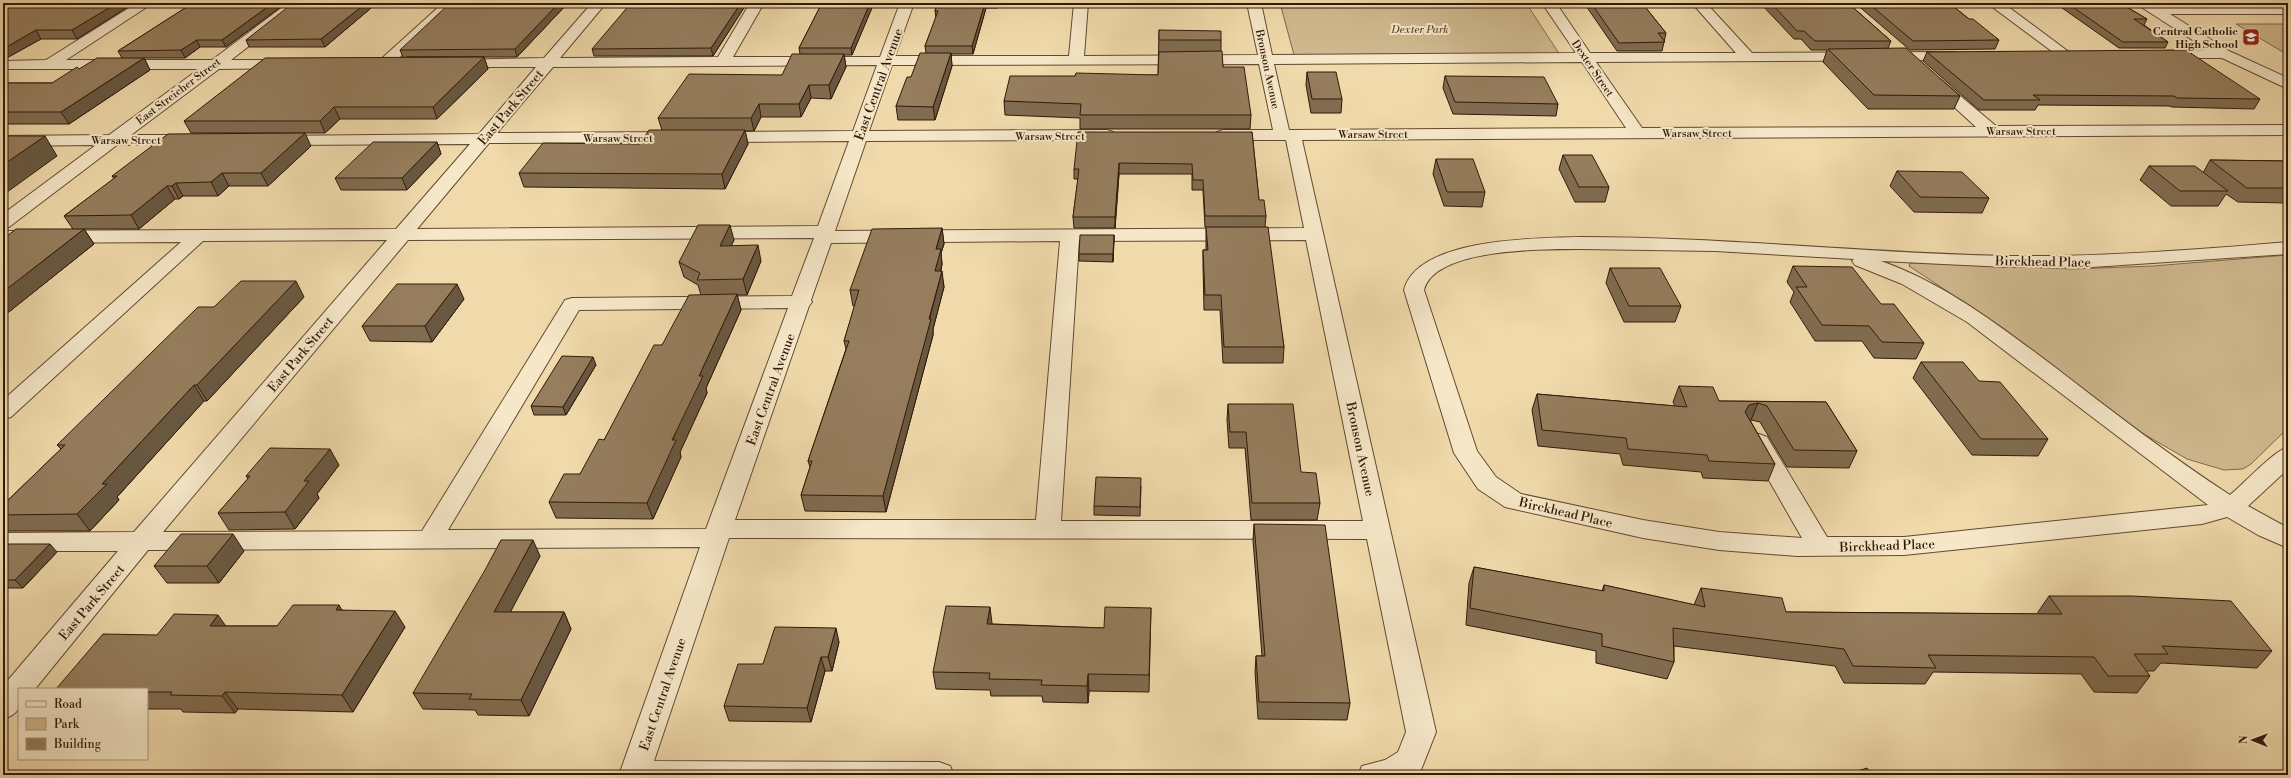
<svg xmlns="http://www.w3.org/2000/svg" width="2291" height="778" font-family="'Libre Bodoni',serif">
	<rect width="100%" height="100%" fill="#f0daab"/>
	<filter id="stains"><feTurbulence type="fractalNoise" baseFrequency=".005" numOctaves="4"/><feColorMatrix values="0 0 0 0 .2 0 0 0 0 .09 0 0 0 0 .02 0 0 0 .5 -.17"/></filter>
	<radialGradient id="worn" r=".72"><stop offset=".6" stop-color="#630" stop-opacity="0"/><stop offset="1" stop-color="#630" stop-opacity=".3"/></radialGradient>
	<path fill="#d0b98f" stroke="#81694c" d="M1280 3H1526L1560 55H1294Z
		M2236 24H2288V55Z
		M2288 255V428L2251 464 2243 469 2224 470 2187 459 2142 433 2003 328 1909 266 1910 263H1916L2072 269 2153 266Z"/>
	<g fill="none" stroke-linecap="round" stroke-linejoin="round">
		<defs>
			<path id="minor" d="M137 3H153L66 60H212L288 3H304L231 60H288L295 64 288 68 219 69 131 135H189L195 136 197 140 195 144 117 145 9 227 3 229V214L96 145 3 146V136L109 135 199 69H3V61L46 60Z
				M443 3H458L390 66H380L378 63 380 60Z
				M592 3H606L560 58 718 57 750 3H764L733 57H880L900 3H914L895 56H1069L1074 3H1088L1084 56 1258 55 1247 3H1261L1272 55 1576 53 1542 3H1556L1590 53H1736L1692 3H1706L1752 53 1956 52 1963 56 1956 60 1596 62 1642 128 1976 127 1930 85 1927 82 1930 79H1940L1996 126 2288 125V135L1302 140 1436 732 1421 770 1412 775H1358L1362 766 1385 760 1398 752 1406 732 1367 539 729 538 654 761 939 762 950 766 954 775H619L700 547 148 550 35 689H19C19 707 22 713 3 719V686L118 551H3V533L134 532 387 240 203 241 11 417 3 419V400L181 242 3 243V231L396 229 470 144 279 145 273 144 271 140 273 136 479 134 536 67H456L449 63 451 60 544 58ZM1582 62 1626 128 1289 130 1274 64ZM1259 64 1273 130H1223L1217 132 1215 135 1217 138 1223 140H1286L1304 228 835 231 866 141 1107 140 1113 138 1115 135 1113 132 1107 130 869 131 892 65ZM877 65 853 131 717 132 711 133 709 137 711 141 717 142 849 141 818 226 417 229 489 143 675 142 681 141 683 137 681 133 675 132 497 133 553 67ZM814 238 792 296 572 298 565 300 422 531 163 532 408 240ZM1306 240 1363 521H1061L1079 241ZM1060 241 1036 520H735L809 306 812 302 811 300 831 243ZM788 308 706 529 448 530 579 310Z
				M1987 3H2003L2073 55 2071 58H2061Z
				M2135 3H2151L2156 6H2288V14H2170L2229 51 2288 78V89L2222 58H2157L2155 55 2157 52 2162 51 2208 50Z
				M1580 237C1723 237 1865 253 2007 256 2101 257 2194 250 2288 242V254L2092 267H2006L1881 261C1946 284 2001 327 2056 368 2113 412 2170 456 2230 495 2245 483 2272 452 2288 447V469L2248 506 2288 528V548L2258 535 2227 517 2202 524 1904 555 1797 556 1719 550 1643 538 1505 507 1478 489 1454 453 1404 290C1417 238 1537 238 1580 237ZM1580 249 1715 251 1854 259 1852 261 1855 265 1902 284 1967 322 2208 505 1904 537H1827L1767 437 1759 434 1751 437 1747 442 1802 538 1719 532 1643 520 1521 494 1496 477 1477 451 1424 290C1434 248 1545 249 1580 249Z"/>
		</defs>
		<use href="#minor" stroke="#624931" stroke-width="2"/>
		<use href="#minor" fill="#f5e7c8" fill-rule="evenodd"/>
	</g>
	<path fill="#806c50" stroke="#321908" d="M3 3H134L77 39H41L3 60Z
		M193 3H286L226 47H200L185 58H144L150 70 69 124H4L3 122V83H52L122 58 118 51Z
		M377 3 325 47H249L246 40Z
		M568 3 517 57H406H484L488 69 437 119H340L325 133H191L184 121 403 57 400 50Z
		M747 3 713 56H594L592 49Z
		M822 3H874L852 55H844L846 67 831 99 811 98 801 117H761L754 131H745L748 144 725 189 524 187 519 173 640 144 662 130 658 118 782 75 800 54 799 48Z
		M937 3H1000L998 8H986L973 54H951L952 66 935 120H898L896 106 911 77 926 53 925 46 936 18 935 11Z
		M1584 3H1642L1666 33 1662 51H1617Z
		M1760 3H1848L1891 41 1888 48 1960 96 1954 109H1868L1823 62 1827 50H1811L1801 39H1794Z
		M1855 3H1949L1969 19 1999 40 1995 49 1910 50Z
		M2055 3H2120L2147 19 2144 25 2168 42 2165 48H2119Z
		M1159 30 1221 40V51L1223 67 1251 115 1250 129H1080V118L1005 115 1004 101 1075 76 1158 75Z
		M1927 52 2260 99 2254 109 2172 107 2169 106 2038 105 2035 110H1979L1923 61Z
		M1307 72 1342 99 1341 113H1311L1306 85Z
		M1445 76 1558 104 1556 116 1453 114 1443 88Z
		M1252 132 1259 200 1266 216 1265 227 1284 347 1283 363H1223L1220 310H1204L1203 265V250H1206V227H1205L1203 190H1192V174H1119L1115 228H1074L1073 217 1078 179H1074V169Z
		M437 142 441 154 407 190H341L335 178Z
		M311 146 268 186H229L218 196H183L179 199H175L139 229H84L94 244 5 315H3V239L73 229 64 216 114 179 112 176Z
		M1563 155 1609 187 1605 202H1575L1559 169Z
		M1436 159 1485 192 1482 207 1444 206 1433 174Z
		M2210 160 2288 161V203L2238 202 2226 194 2218 206H2171L2140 180 2149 166 2203 173Z
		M1897 171 1989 198 1982 213 1914 212 1890 186Z
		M942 228 944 244 941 253 942 264 941 271 944 287 933 329V335L886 512 805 511 801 495 810 467 808 461 846 349 844 341 855 306H853L850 290Z
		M1114 235 1113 262 1079 261V254Z
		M734 240 731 246 761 261 747 295H737L741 310 706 388 707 393 680 452 681 457 653 519 556 518 549 502 580 474 604 440 662 345 701 295 698 285 684 277 679 262Z
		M1793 266 1881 304 1924 343 1916 359 1874 358 1862 341H1815L1790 302 1794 292 1787 282Z
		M1610 268 1681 306 1675 322H1624L1606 283Z
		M304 297 207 401H204L117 497 119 500 90 531H6L3 528V505L61 449 57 445Z
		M464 299 432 342 370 341 362 326Z
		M1921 362 1979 381 2048 439 2038 456 1972 455 1913 378Z
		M596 365 566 415H534L531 406Z
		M1679 386 1719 401 1826 402 1857 451 1849 468 1787 467 1760 422 1751 420H1750L1775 464 1768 481 1703 478 1701 472 1623 465 1620 454 1538 446 1532 410 1537 394 1675 406 1673 402Z
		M1228 404 1301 472 1320 503 1317 520H1251L1245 448H1229L1227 420Z
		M339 465 317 494 319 498 295 529 229 530 218 513 248 479 246 476Z
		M1141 486 1140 516 1094 515V506Z
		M1254 524 1350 703 1347 720 1258 719 1255 672 1256 656H1262L1253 540Z
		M3 544 57 552 23 588H3Z
		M244 551 219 583H167L154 566Z
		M540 556 510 612H564L571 629 529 716 478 715 475 710 423 709 413 693Z
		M1474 567 1602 591 1604 585 1694 605 1701 588 1786 612 2038 614V612L2049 596 2272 651 2257 668 2161 663 2154 671H2146L2150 676 2137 693 2094 692 2081 674 1933 672 1925 684 1844 683 1835 666 1674 646V662L1667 679 1596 663V651L1466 625 1469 583Z
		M1151 608 1149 692 1089 691 1088 703 1043 702 1042 696H991L990 690 936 689 933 672 992 624 1104 628Z
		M342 610 405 627 353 712 238 709 235 713 183 712 181 709H147V689L157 635 226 626H277Z
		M839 642 832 671H825L811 722 729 721 724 706 763 664Z"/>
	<path fill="#685841" stroke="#321908" d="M117 3H134L77 39 72 30Z
		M273 3H286L226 47 222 40Z
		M366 3H377L325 47 321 39Z
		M559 3H568L517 57 515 49Z
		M741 3H747L713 56 711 48Z
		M870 3H874L852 55 851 48Z
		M985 3H986V8L973 54 972 46Z
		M998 3H1000L998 8Z
		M36 30 41 39 3 60V49Z
		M197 40 200 47 185 58 181 50Z
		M951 53 952 66 935 120 933 107Z
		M844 54 846 67 831 99 829 85Z
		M484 57 488 69 437 119 433 107Z
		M144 58 150 70 69 124 61 112Z
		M809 85 811 98 801 117 799 104Z
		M759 104 761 117 754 131 751 118Z
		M334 107 340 119 325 133 320 121Z
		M745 130 748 144 725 189 722 174Z
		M305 133 311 146 268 186 261 173Z
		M45 136 57 156 3 195V165Z
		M437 142 441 154 407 190 402 178Z
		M1119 163V174L1115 228V217Z
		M222 173 229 186 218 196 211 182Z
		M176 183 183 196 179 199 172 186Z
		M167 186 175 199 139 229 131 215Z
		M730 225 734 240 724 261 720 246Z
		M942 228 944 244 941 253 942 264 937 287 935 271 936 249Z
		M84 229 94 244 5 315 3 312V292Z
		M1114 235V242L1113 262V254Z
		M758 245 761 261 747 295 743 279Z
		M942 271 944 287 933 329V335L886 512 883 496Z
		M296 281 304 297 207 401 197 385Z
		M457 284 464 299 432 342 425 326Z
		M737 294 741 310 706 388 707 393 680 452 681 457 653 519 647 503 699 376Z
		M593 357 596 365 566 415 563 407Z
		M194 385 204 401 117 497 119 500 90 531 77 514 102 484Z
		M1758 403 1751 420 1743 422 1745 412 1749 405Z
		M330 449 339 465 317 494 319 498 295 529 285 512 304 481Z
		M233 534 244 551 219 583 207 566Z
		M533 540 540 556 502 628 494 612Z
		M50 544 57 552 23 588 15 580Z
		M339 605 349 622 336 610Z
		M990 607 992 623 989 641 987 624Z
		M395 611 405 627 353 712 342 695Z
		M564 612 571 629 529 716 521 700Z
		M218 615 230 632 210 626Z
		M836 628 839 642 832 671 828 657Z
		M821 657 825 671 811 722 807 708Z
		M1088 674 1089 691 1088 703 1087 686Z
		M225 692 238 709 235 713 222 696Z"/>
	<path fill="#957d5d" stroke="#321908" d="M3 3H117L72 30H36L3 49V6L9 3Z
		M193 3H273L222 40H197L181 50 118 51Z
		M293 3H366L321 39 246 40Z
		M450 3H559L515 49 400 50Z
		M631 3H741L711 48 592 49Z
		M822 3H870L851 48H799Z
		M937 3H985L972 46H925L938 11H935Z
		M1591 3H1642L1666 33H1658L1665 42 1619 43Z
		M1771 3H1848L1891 41H1815L1804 31H1797Z
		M1868 3H1949L1969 19H1973L1999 40 1913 41Z
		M2067 3H2120L2147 19H2134L2168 42H2123Z
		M1159 30 1221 31V40H1159Z
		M1906 48 1960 96 1874 95 1828 49Z
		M2186 50 2260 99 2177 98 2174 96 2033 95 2040 100H1984L1927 52Z
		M1222 51 1223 67H1244L1251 115H1080L1081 104 1004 101 1010 76H1075L1076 73 1158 75 1159 52Z
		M920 53H951L933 107 896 106 907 77H911Z
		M792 54H844L829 85H809L799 104H759L751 118H658L689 74 782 75Z
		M484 57 433 107H334L320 121H184L265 58Z
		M97 58H144L61 112H3V83H52L77 67 79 69Z
		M1307 72H1336L1342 99H1312Z
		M1445 76 1544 77 1558 104 1455 102Z
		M649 130H745L722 174 519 173 543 143 640 144Z
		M1078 132H1252L1259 200H1264L1266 216H1205L1203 180H1193L1192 164 1119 163 1115 217H1073L1079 169H1074Z
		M305 133 261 173H222L211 182 176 183 172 186H167L131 215 64 216 117 176H112L168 134Z
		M3 136H45L3 165Z
		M373 142H437L402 178H335Z
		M1563 155H1592L1609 187H1579Z
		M1436 159H1473L1485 192H1447Z
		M2210 160 2288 161V188H2247Z
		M2149 166H2195L2228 191H2180Z
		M1897 171 1962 172 1989 198 1920 197Z
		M698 225H730L720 246 758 245 743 279 697 280 700 273 679 262Z
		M1206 227H1268L1284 347H1224L1221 295H1205L1203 250H1208Z
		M942 228 936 249H941L935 271H942L929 319H931L883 496 801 495 812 461H808L849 341H844L859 290H850L872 229Z
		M16 229H84L3 292V239Z
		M1080 235H1114L1113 254H1079Z
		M1793 266 1852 267 1881 304H1894L1924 343 1882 342 1869 326 1822 325 1796 287H1807Z
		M1610 268H1660L1681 306H1629Z
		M241 281H296L197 385H194L102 484H107L77 514 3 515V505L65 445H57L198 307H214Z
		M397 284H457L425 326H362Z
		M737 294 699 376H703L672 440H676L647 503 549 502 564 474H580L599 439 604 440 654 345H662L689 295Z
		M562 356 593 357 563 407 531 406Z
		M1921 362H1963L1979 381 2000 382 2048 439H1981Z
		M1679 386 1713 387 1719 401 1826 402 1857 451 1794 450 1767 406 1758 403 1749 405 1745 412 1775 464 1709 461 1707 455 1628 449 1626 438 1542 430 1537 394 1687 407Z
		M1228 404H1293L1301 472 1316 473 1320 503H1252L1246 432H1230Z
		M270 448 330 449 304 481H309L285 512 218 513 250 476H246Z
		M1096 477 1141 478 1140 507 1094 506Z
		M1254 524 1325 525 1350 703 1259 702 1256 656H1265Z
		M181 534H233L207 566H154Z
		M501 540H533L494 612H564L521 700 469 699 472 694 413 693 485 570Z
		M3 544H50L15 580H3Z
		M1474 567 1604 591V585L1705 607 1701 588 1782 598 1786 612 2062 614 2049 596H2132L2231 601 2272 651 2162 646 2168 654H2134L2150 676H2108L2094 657 1928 655 1936 668 1853 666 1844 649 1673 628 1674 662 1602 646V634L1470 608Z
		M293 605H339L336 610 395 611 342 695 225 692 222 696 170 695 172 692H147V689H56L103 634 157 635 174 614 218 615 210 626H277Z
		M946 606 990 607 987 624 1104 628 1105 607 1151 608 1149 675 1088 674 1087 686 1041 685 1042 680 989 679 990 673 933 672Z
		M775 627 836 628 828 657H821L807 708 724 706 738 664H763Z
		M1867 768 1873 775H1845Z"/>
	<defs>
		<symbol id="school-square" viewBox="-11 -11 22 22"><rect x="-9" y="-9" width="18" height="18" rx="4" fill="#8f2418" stroke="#f5e7c8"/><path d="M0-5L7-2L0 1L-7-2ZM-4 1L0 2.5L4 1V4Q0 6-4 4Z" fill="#fff"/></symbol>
	</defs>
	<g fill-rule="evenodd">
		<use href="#school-square" x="2241" y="27" width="20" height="20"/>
	</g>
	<g text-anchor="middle" stroke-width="4" stroke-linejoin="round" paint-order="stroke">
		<g font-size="11" font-style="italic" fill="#614930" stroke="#f5e7c8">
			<text x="1420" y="33">Dexter Park</text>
		</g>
		<g font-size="11" font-weight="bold" fill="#321908" stroke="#f5e7c8" text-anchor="end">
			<text x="2238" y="35">Central Catholic<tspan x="2238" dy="13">High School</tspan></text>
		</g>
		<g font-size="11" fill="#321908" stroke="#f5e7c8">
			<text transform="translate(1593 68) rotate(56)" y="4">Dexter Street</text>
			<text transform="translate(1268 69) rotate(78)" y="4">Bronson Avenue</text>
			<text transform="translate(178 91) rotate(-37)" y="4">East Streicher Street</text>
			<text x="2021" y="135">Warsaw Street</text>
			<text x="1697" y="137">Warsaw Street</text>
			<text x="1373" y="138">Warsaw Street</text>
			<text x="1050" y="140">Warsaw Street</text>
			<text x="618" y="142">Warsaw Street</text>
			<text x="126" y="144">Warsaw Street</text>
		</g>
		<g font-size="13" fill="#321908" stroke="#f5e7c8">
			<text transform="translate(878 84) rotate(-70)" y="5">East Central Avenue</text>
			<text transform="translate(510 107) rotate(-50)" y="5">East Park Street</text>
			<text transform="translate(2043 261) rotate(1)" y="5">Birckhead Place</text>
			<text transform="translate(300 354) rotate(-50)" y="5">East Park Street</text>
			<text transform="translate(770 389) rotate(-70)" y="5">East Central Avenue</text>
			<text transform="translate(1361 449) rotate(78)" y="5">Bronson Avenue</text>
			<text transform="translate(1566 512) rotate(13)" y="5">Birckhead Place</text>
			<text transform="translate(1887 545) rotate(-2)" y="5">Birckhead Place</text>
			<text transform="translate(91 602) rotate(-50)" y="5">East Park Street</text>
			<text transform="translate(662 694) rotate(-71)" y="5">East Central Avenue</text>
		</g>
	</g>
	<rect width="2291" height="778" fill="none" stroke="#f0daab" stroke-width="16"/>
	<rect x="4" y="4" width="2283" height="770" fill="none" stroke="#321908" stroke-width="2"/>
	<rect x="8" y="8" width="2275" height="762" fill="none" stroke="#321908"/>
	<rect x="18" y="688" width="130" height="72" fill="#f5e7c8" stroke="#a7957b"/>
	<rect x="26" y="701" width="20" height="6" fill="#f5e7c8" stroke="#a7957b"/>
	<text x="54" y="708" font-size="12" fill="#321908">Road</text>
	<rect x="26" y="718" width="20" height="12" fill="#d0b98f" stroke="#a7957b"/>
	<text x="54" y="728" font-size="12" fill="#321908">Park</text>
	<rect x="26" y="738" width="20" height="12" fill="#957d5d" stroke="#a7957b"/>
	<text x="54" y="748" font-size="12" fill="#321908">Building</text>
	<g transform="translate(2253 740) rotate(271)" stroke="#f5e7c8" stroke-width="3" paint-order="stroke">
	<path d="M0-3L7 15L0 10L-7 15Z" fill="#321908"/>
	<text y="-6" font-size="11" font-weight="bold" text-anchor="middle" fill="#321908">N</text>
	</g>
	<rect width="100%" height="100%" filter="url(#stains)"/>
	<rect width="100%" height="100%" fill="url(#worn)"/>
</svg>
